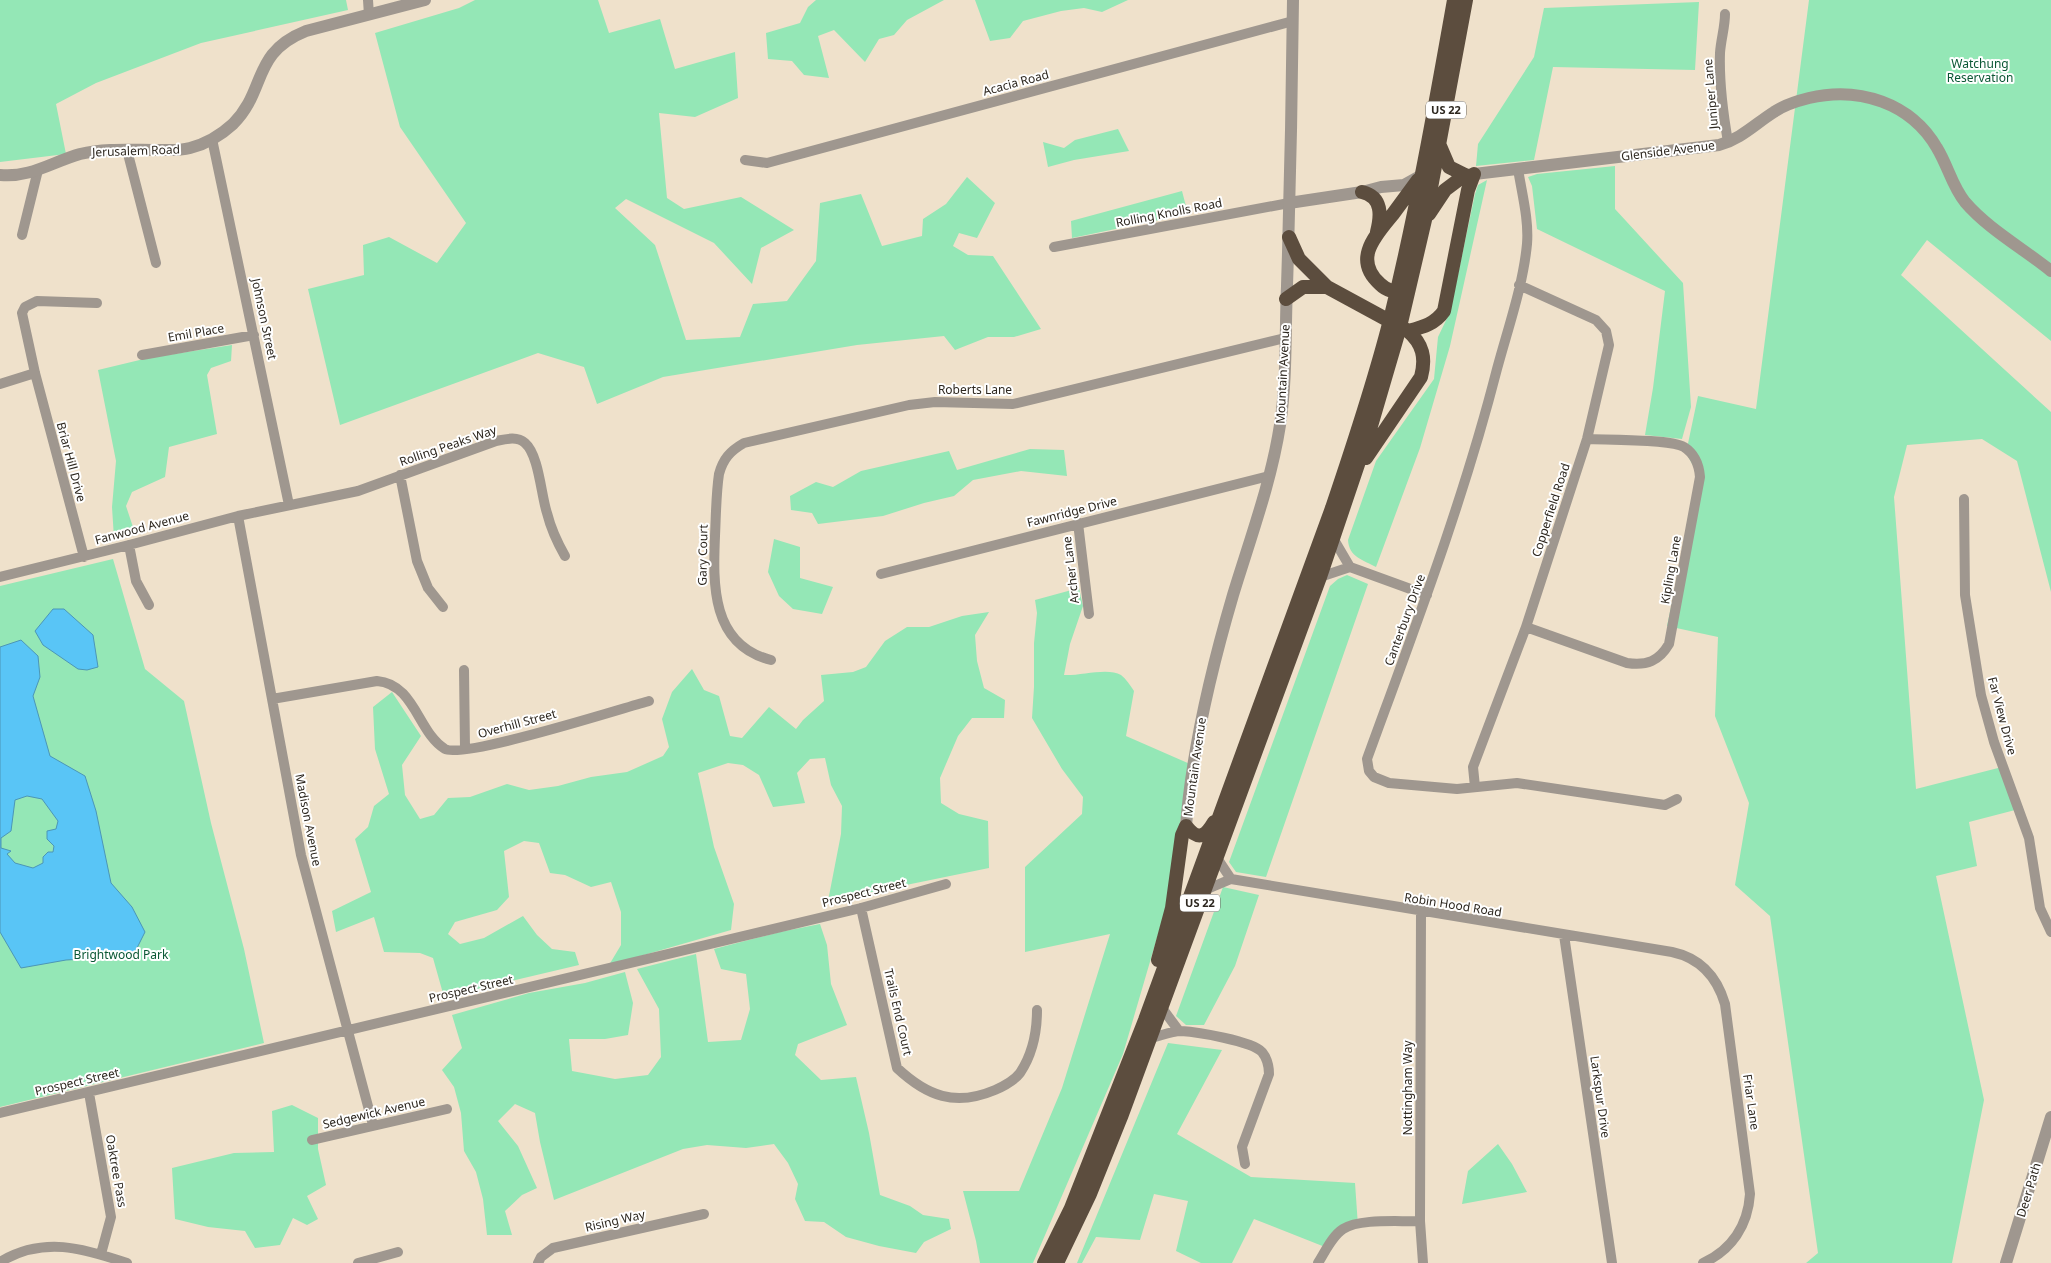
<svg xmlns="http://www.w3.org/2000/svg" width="2051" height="1263" font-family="'Noto Sans',sans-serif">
	<rect width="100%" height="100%" fill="#efe1cb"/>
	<path fill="#94e7b6" d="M0 0H346L348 10 201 43 96 83 56 104 66 154 0 162Z
		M475 0H598L609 33 660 19 675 69 735 52 738 98 695 117 659 113 667 198 684 209 741 197 794 230 761 248 752 284 714 243 626 199 615 208 655 245 686 340 740 337 753 304 787 301 816 261 820 203 861 194 882 246 922 236 923 219 946 204 967 177 995 203 977 238 959 233 953 246 968 255 993 256 1041 329 1014 337H988L955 350 944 336 857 345 663 377 597 404 584 367 538 353 340 425 308 289 364 275 363 245 389 237 437 263 466 223 400 127 375 33 459 8Z
		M816 0H944L907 20 894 35 879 39 865 62 834 30 818 36 829 78 804 75 792 61 768 59 766 33 800 23 808 7Z
		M975 0H1128L1102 12 1084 8 1061 11 1023 21 1010 38 990 41Z
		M1809 0H2051V341L1927 240 1901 275 2051 412V592L2017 461 1982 439 1907 445 1894 497 1916 789 2002 767 2019 809 1969 822 1977 866 1936 876 1984 1100 1952 1263H1806L1818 1253 1770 916 1735 885 1749 803 1715 716 1718 637 1667 626 1699 476 1686 453 1698 396 1756 409Z
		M1699 2 1695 70 1553 67 1534 160 1476 166 1478 144 1534 57 1544 8Z
		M1118 129 1129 151 1074 160 1048 167 1043 142 1064 148 1075 140Z
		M1615 166V209L1683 283 1691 407 1682 439 1645 435 1653 388 1665 291 1537 229 1532 186 1528 177 1537 174Z
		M1487 180 1450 346 1420 448 1376 567C1363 560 1349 557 1348 540L1376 461 1434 379 1438 337 1450 312 1475 194 1478 185Z
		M1182 191 1188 214 1072 238 1071 221Z
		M232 345 231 361 211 368 207 375 217 434 169 447 165 477 132 492 126 506 135 533 114 538 112 507 116 461 98 370 148 358Z
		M1030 449 1064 450 1067 476 1021 471 973 480 954 496 924 503 883 516 818 524 812 513 791 510 790 496 816 482 833 487 861 471 949 451 957 470Z
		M774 539 800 547V578L833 587 822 614 793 609 779 596 768 572Z
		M113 559 145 669 184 701 211 823 244 949 264 1043 0 1107V586Z
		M1347 575 1368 584 1266 877 1236 872 1229 862 1330 586 1338 579Z
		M1079 588 1083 606 1070 644 1064 675C1080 676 1108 667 1121 675 1126 679 1130 685 1134 691L1126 736 1190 764 1166 907 1123 1054 1033 1263H980L976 1241 963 1191H1019L1062 1088 1110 934 1025 952V867L1082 814 1083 797 1062 769 1032 718 1034 687V643L1037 613 1035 600Z
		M989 612 975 635 977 661 984 688 1005 700 1004 718H972L958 736 940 778 941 803 959 814 988 821 989 868 828 901 841 834 842 806 831 785 825 758 810 759 797 773 805 803 773 807 759 775 743 765 728 763 698 773 714 847 734 904 731 930 609 965 621 945V912L611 882 591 887 565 875 550 873 539 843 524 841 504 851 509 897 497 910 455 922 448 934 460 944 484 938 523 916 537 935 552 949 575 952 579 965 444 997 433 958 420 953 384 952 374 917 336 932 332 911 371 892 355 839 368 827 374 806 389 794 375 749 373 707 392 692 421 736 402 765 405 795 420 819 434 815 448 798 470 797 507 784 529 790 558 786 591 777 627 772 663 756 669 747 662 719 672 692 692 669 704 690 719 696 730 736 742 738 769 707 796 729 803 720 824 701 821 675 853 672 866 667 885 641 907 627H929L962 616Z
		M1223 887 1259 895 1235 966 1204 1025H1186L1176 1016Z
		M820 924 827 945 831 984 847 1025 798 1044 795 1055 821 1080 856 1077 869 1133 880 1195 910 1206 923 1215 949 1219 951 1229 924 1242 916 1253 879 1246 846 1237 824 1222 805 1221 795 1199 798 1184 788 1163 774 1144 746 1148 707 1145 683 1149 554 1200 540 1142 535 1113 515 1104 498 1121 518 1146 537 1188 522 1195 505 1211 512 1235H487L483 1199 476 1172 464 1151 461 1113 454 1087 442 1070 462 1048 452 1015 529 993 585 983 625 972 633 1003 628 1035 605 1039H569L572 1071 615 1079 648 1075 661 1057 659 1009 637 969 696 954 708 1042 741 1040 750 1009 746 974 721 969 714 949 780 932Z
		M1168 1043 1222 1050 1177 1134 1251 1177 1355 1183 1358 1226 1340 1232 1325 1247 1254 1219 1232 1263H1201L1176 1251 1188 1201 1154 1194 1140 1240 1096 1237 1082 1263H1077Z
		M292 1105 318 1118V1149L326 1185 307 1196 318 1219 307 1225 293 1218 280 1245 255 1248 245 1231 208 1227 175 1219 172 1168 234 1153 274 1152 272 1111Z
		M1498 1144 1512 1164 1527 1192 1462 1204 1468 1171Z"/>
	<path fill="#59c5f6" stroke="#4c96b6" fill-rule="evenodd" d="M53 609H64L93 635 98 667 87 670 78 669 43 645 35 631Z
		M21 640 38 656 40 677 33 696 50 756 85 776 96 811 111 883 132 907 145 932 133 956 66 960 21 968 0 932V647ZM27 796 42 799 58 821 56 829 47 831V839L54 846 53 852H48L43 857V863L33 868 15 863 7 854 11 851 1 848V838L11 831 15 800Z"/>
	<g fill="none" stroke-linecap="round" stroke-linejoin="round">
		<path stroke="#9f978f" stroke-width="10" d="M368 0 369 15
			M1725 14C1725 27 1721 39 1720 53 1719 82 1723 113 1728 142
			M212 139 289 505
			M127 150 156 263
			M745 160 767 163 1293 21
			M1518 169C1522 194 1529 220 1527 244 1523 286 1508 328 1497 369 1463 502 1414 630 1367 759L1369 771 1374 777 1389 783 1457 789 1517 783 1665 805 1677 799
			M22 235 38 170
			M1054 247 1289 203
			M142 355 254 335
			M0 384 35 373
			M400 475 417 561 428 588 443 607
			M1964 499 1965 595 1981 695 1994 742 2029 838 2040 908 2051 932
			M238 516 301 855 373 1125
			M1078 523 1089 614
			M1333 538 1350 567 1427 595
			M129 545 136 581 149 605
			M84 557 35 373 22 313 25 307 37 301 97 303
			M881 574 1269 476
			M0 577 129 545 238 516 358 491 496 441C506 439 517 436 525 443 539 455 541 495 547 513 551 529 557 542 565 556
			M1320 577 1350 567
			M1526 627 1627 663C1647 666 1659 661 1669 644L1700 477C1699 464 1695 454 1684 447 1670 439 1606 440 1587 439
			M771 660C711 645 713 584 715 536 716 515 716 494 719 474 723 459 730 451 744 443L909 405 935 402 1013 404 1285 338
			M464 670 465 749
			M272 699 377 681C415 684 418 733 445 749 463 759 620 709 649 701
			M1475 787 1473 767 1526 627 1587 439 1609 345 1606 331 1596 320 1519 285
			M1217 858 1231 879
			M1205 890 1231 879 1672 952C1700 958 1717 977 1725 1004L1750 1194C1748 1225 1732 1250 1703 1263
			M861 908 897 1068C927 1096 955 1107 995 1090 1004 1086 1014 1081 1020 1073 1032 1055 1037 1031 1037 1010
			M1421 912 1420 1221 1423 1263
			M1564 935 1612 1263
			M1162 1008 1179 1031
			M1151 1038C1160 1036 1172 1031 1181 1031 1197 1032 1252 1041 1262 1052 1267 1058 1269 1066 1269 1074L1242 1147 1245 1164
			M89 1093 111 1217 101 1254
			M0 1113 861 908 946 884
			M312 1140 447 1109
			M0 1262C43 1236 83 1248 127 1263
			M358 1263 398 1252
			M538 1263 541 1257 553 1248 704 1214
			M1318 1263C1325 1252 1332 1236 1343 1229 1360 1218 1400 1222 1420 1221"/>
		<path stroke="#9f978f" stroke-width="12" d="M0 175C30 178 52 162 80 154 105 148 131 150 156 150 168 150 179 151 190 148 206 144 221 135 233 124 267 90 251 53 306 31L425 0
			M1466 175 1719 145C1741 139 1755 124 1774 112 1784 105 1797 101 1809 98 1859 86 1911 103 1937 148 1948 166 1952 186 1965 202 1988 229 2024 249 2051 271
			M1289 203 1362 192 1381 187 1404 185 1422 175
			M1186 826C1192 748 1211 670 1233 595 1250 539 1271 483 1280 425 1287 379 1285 332 1287 286 1290 191 1292 95 1293 0
			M2006 1263 2051 1117"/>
		<path stroke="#5c4d3e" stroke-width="14" d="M1440 146 1449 167 1465 175
			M1362 192C1383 197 1381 216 1377 232
			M1429 214 1445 190 1465 175
			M1289 237 1299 259 1327 287 1408 331C1423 344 1426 358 1421 377L1366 458
			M1404 290C1396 294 1386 290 1380 284 1352 259 1376 235 1393 214 1401 203 1410 191 1418 180
			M1286 299 1303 287H1327
			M1408 331C1423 327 1435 324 1444 311L1468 190 1474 174
			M1158 960 1172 908 1182 835 1186 826C1198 841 1205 837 1214 822
			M1044 1263 1071 1208 1145 1020 1332 508C1353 446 1374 383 1390 320 1416 214 1435 107 1454 0
			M1057 1263 1090 1194 1121 1117 1320 577 1371 426 1400 327 1425 220 1466 0"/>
	</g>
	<g text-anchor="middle" stroke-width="4" stroke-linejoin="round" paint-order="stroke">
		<g fill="#fff" stroke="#6c6862" stroke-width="1">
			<rect x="1426" y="101.5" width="40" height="17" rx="4"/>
			<rect x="1180" y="894.5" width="40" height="17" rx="4"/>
		</g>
		<g font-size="11" font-weight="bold" fill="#2d271f">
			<text x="1446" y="114">US 22</text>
			<text x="1200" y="907">US 22</text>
		</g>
		<g font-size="12" fill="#0a5734" stroke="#fff">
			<text x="1980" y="68">Watchung<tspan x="1980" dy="14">Reservation</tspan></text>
			<text x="121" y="959">Brightwood Park</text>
		</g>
		<g font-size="12" fill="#2d271f" stroke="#fff">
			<text transform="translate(1016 83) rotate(-15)" y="4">Acacia Road</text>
			<text transform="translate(1711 94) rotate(-95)" y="4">Juniper Lane</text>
			<text transform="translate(136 151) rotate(-2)" y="4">Jerusalem Road</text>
			<text transform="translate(1668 151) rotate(-7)" y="4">Glenside Avenue</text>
			<text transform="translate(1169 213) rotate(-11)" y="4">Rolling Knolls Road</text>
			<text transform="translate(264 319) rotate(78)" y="4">Johnson Street</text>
			<text transform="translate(196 333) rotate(-10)" y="4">Emil Place</text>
			<text transform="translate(1283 374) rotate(-87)" y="4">Mountain Avenue</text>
			<text x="975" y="394">Roberts Lane</text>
			<text transform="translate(448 446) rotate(-19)" y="4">Rolling Peaks Way</text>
			<text transform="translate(71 462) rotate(75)" y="4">Briar Hill Drive</text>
			<text transform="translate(1551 510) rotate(-72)" y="4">Copperfield Road</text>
			<text transform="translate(1072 512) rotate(-14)" y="4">Fawnridge Drive</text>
			<text transform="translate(142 528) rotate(-15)" y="4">Fanwood Avenue</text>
			<text transform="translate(703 555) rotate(-89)" y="4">Gary Court</text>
			<text transform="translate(1071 570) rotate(-97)" y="4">Archer Lane</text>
			<text transform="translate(1671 570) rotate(-80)" y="4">Kipling Lane</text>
			<text transform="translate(1405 620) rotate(-70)" y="4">Canterbury Drive</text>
			<text transform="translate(2002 716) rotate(75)" y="4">Far View Drive</text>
			<text transform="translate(517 724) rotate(-15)" y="4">Overhill Street</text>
			<text transform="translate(1195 767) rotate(-82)" y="4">Mountain Avenue</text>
			<text transform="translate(308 820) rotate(79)" y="4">Madison Avenue</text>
			<text transform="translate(864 893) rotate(-14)" y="4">Prospect Street</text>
			<text transform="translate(1453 905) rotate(9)" y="4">Robin Hood Road</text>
			<text transform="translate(471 989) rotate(-13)" y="4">Prospect Street</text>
			<text transform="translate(898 1012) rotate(77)" y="4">Trails End Court</text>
			<text transform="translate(77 1082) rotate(-13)" y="4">Prospect Street</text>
			<text transform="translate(1408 1088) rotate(-90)" y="4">Nottingham Way</text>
			<text transform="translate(1600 1097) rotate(82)" y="4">Larkspur Drive</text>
			<text transform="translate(1751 1102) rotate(82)" y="4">Friar Lane</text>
			<text transform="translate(374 1113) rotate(-13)" y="4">Sedgewick Avenue</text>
			<text transform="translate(116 1171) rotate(80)" y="4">Oaktree Pass</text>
			<text transform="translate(2029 1190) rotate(-73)" y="4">Deer Path</text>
			<text transform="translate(615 1221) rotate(-13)" y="4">Rising Way</text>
		</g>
	</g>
</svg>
